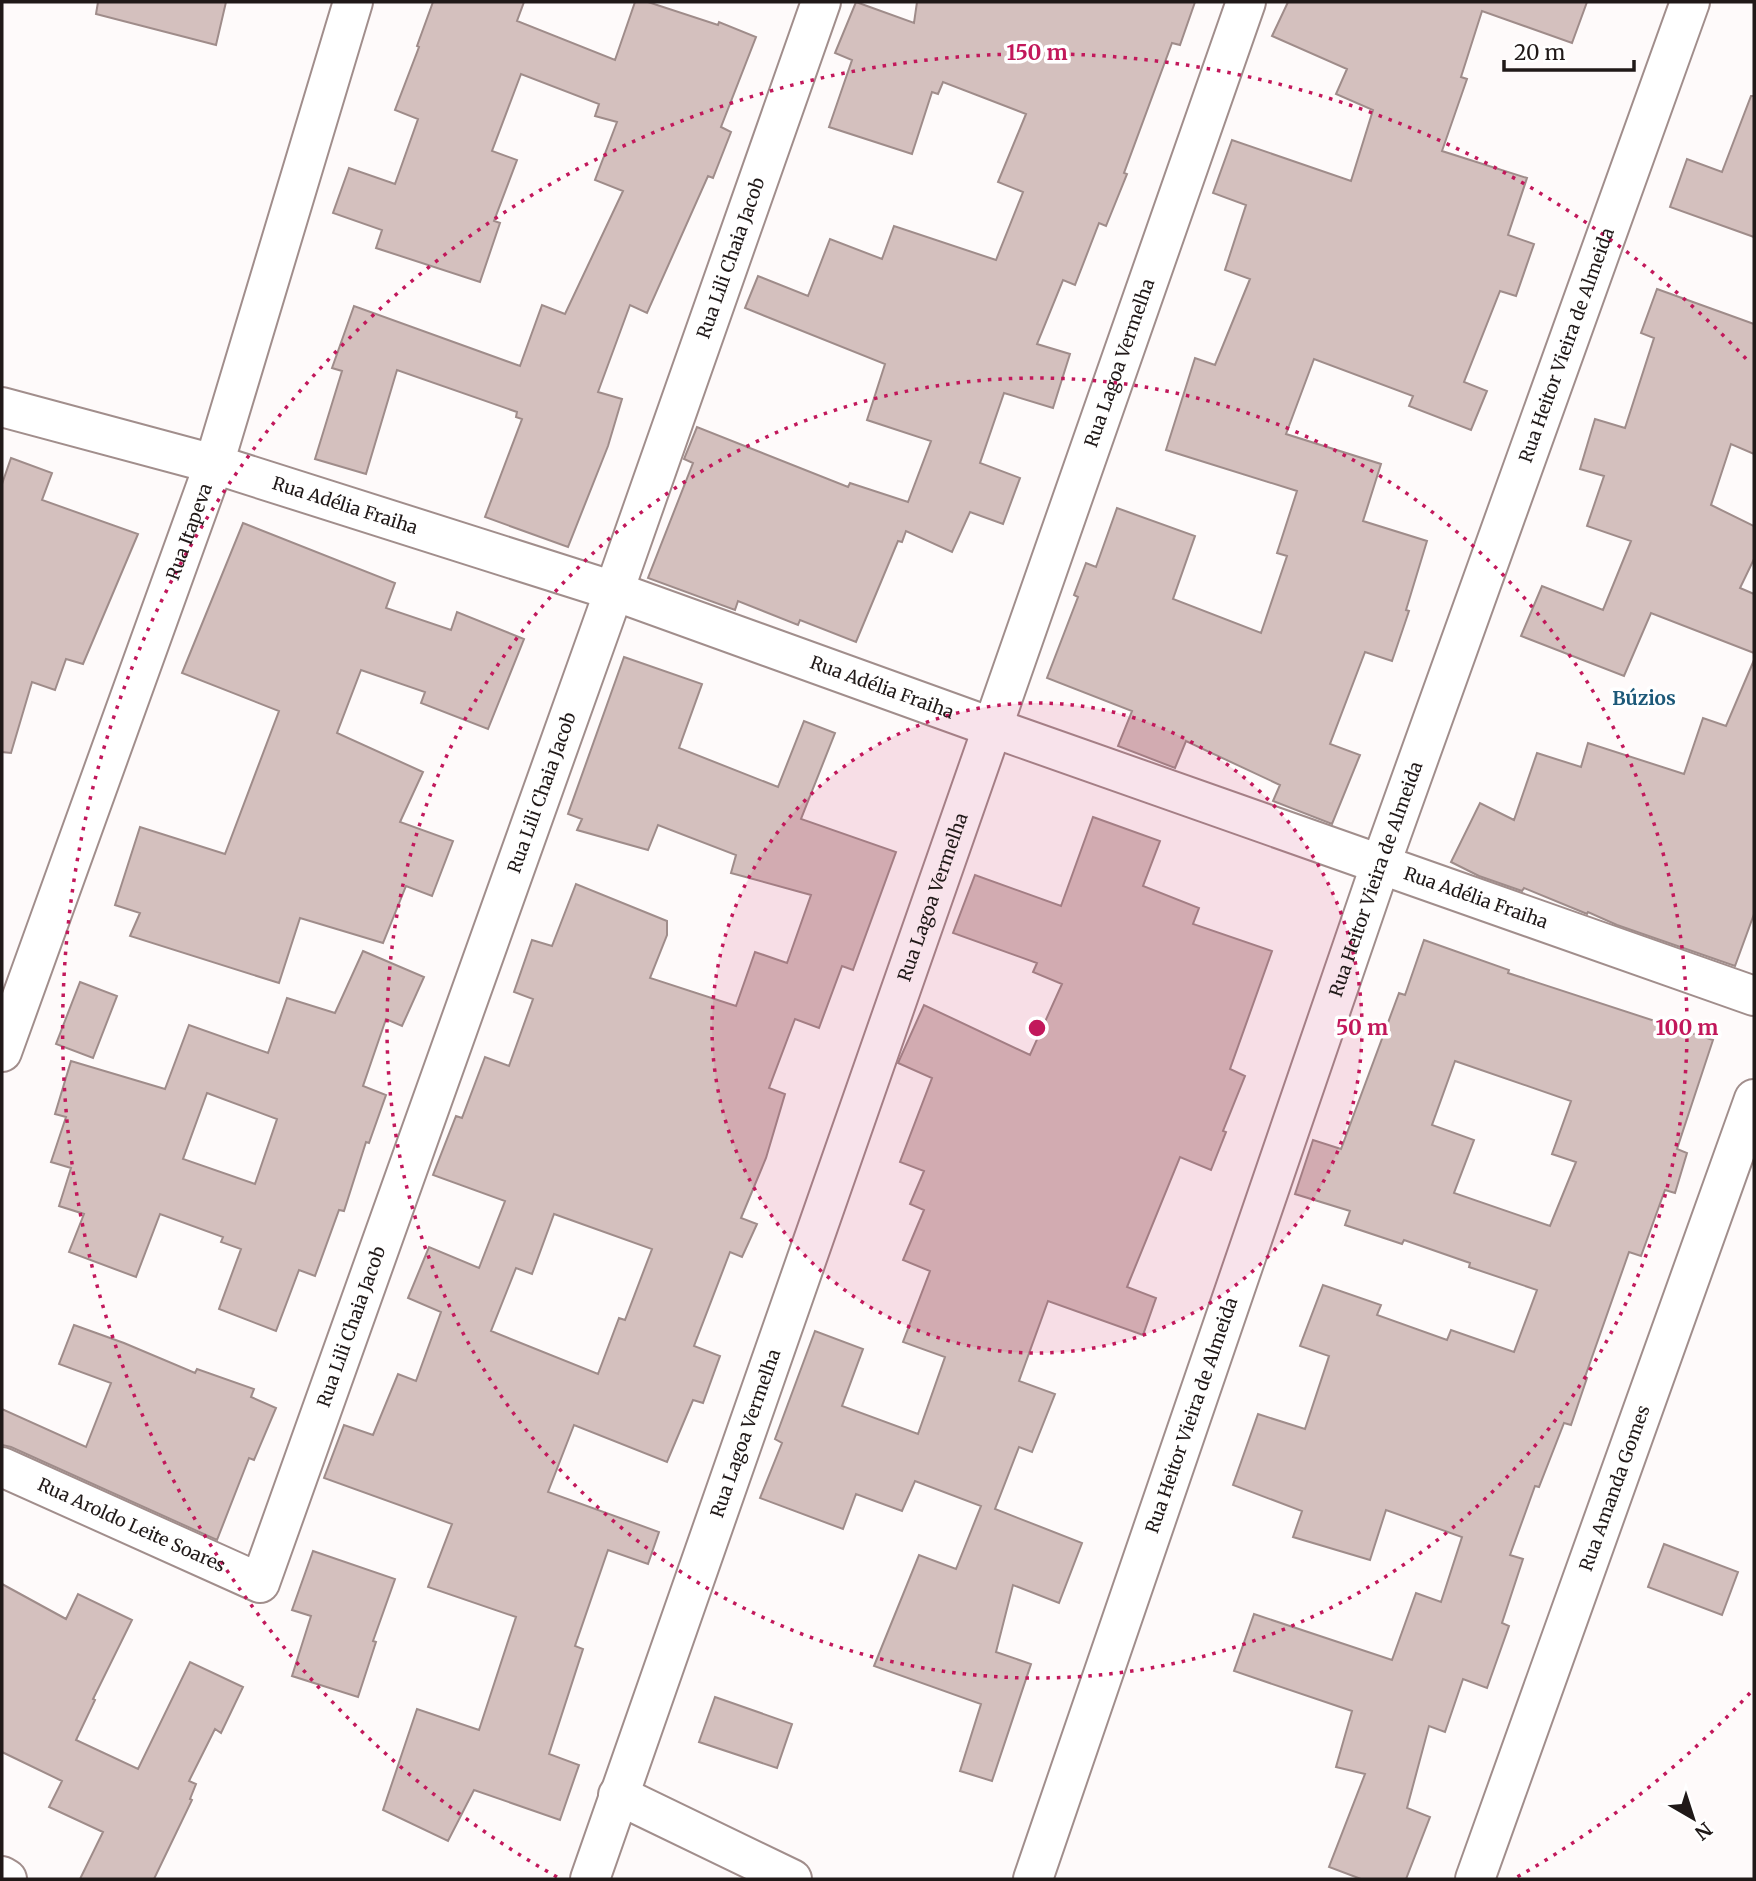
<svg xmlns="http://www.w3.org/2000/svg" width="1756" height="1881" font-family="Merriweather,serif">
	<rect width="100%" height="100%" fill="#fefafa"/>
	<path fill="#d4c0be" stroke="#9f8c8a" stroke-width="2" fill-rule="evenodd" d="M98 2H226L216 45 96 14Z
		M433 2H524L517 21 615 60 635 2H648L718 25 719 22 756 37 721 127 731 132 713 178 708 176 647 313 630 305 598 392 622 399 608 446 568 547 485 517 522 419 516 417 517 412 397 370 366 474 315 459 342 371 332 368 354 306 520 366 542 305 565 314 623 191 595 180 617 122 595 116 599 104 521 74 492 151 517 160 494 221 500 223 480 282 376 248 382 230 333 213 349 168 395 184 418 119 395 110 419 47 417 46Z
		M856 2 914 23 917 2H1195L1180 45 1172 43 1124 173 1127 174 1106 226 1099 223 1075 285 1063 280 1037 344 1070 354 1053 408 1004 393 980 463 1020 478 1003 524 970 512 952 552 906 531 902 542 898 541 856 642 800 620 798 625 738 601 735 610 648 578 693 463 684 459 697 427 848 487 850 483 908 502 931 441 867 420 885 364 745 308 758 276 808 296 830 239 882 259 894 226 996 260 1023 192 998 182 1026 114 943 82 938 94 932 92 912 154 829 127 852 60 835 53Z
		M1288 2H1587L1572 43 1482 11 1461 77 1467 79 1442 151 1527 178 1508 235 1534 244 1516 296 1500 291 1464 382 1487 391 1471 430 1409 406 1413 396 1314 359 1286 434 1381 464 1363 521 1427 541 1406 610 1409 611 1392 661 1365 652 1330 744 1360 755 1332 824 1273 801 1280 785 1186 741 1175 768 1118 746 1132 711 1047 678 1078 597 1074 595 1086 563 1096 567 1117 508 1195 536 1173 599 1261 633 1287 556 1277 553 1297 491 1166 450 1195 358 1215 365 1250 279 1225 270 1246 205 1213 193 1232 140 1351 181 1373 110 1336 94 1347 69 1272 36Z
		M1751 96H1754V237L1670 207 1687 159 1722 172Z
		M1657 289 1754 324V454L1731 444 1711 505 1754 526V559L1740 588 1754 594V653L1651 613 1624 676 1521 636 1542 586 1603 610 1631 541 1587 526 1604 476 1580 469 1595 419 1625 428 1654 338 1641 333Z
		M11 458 52 473 42 500 138 534 83 664 66 659 55 690 32 682 11 753 2 752V484Z
		M243 523 395 583 386 608 451 630 457 612 524 639 488 729 421 703 425 692 361 670 337 733 423 772 400 822 453 841 432 896 406 886 383 943 300 918 279 983 130 936 140 913 115 905 140 827 225 854 279 711 182 673Z
		M624 657 702 684 679 748 778 787 804 721 835 733 801 819 896 852 853 970 842 966 819 1028 795 1019 769 1088 785 1094 766 1158 741 1218 757 1224 742 1257 730 1252 694 1346 720 1356 703 1403 693 1400 667 1462 574 1425 548 1492 659 1532 648 1564 608 1550 575 1646 583 1649 549 1754 579 1765 560 1820 474 1790 448 1841 383 1810 417 1709 479 1730 516 1617 428 1587 452 1524 324 1478 344 1425 373 1435 398 1374 416 1381 441 1312 408 1298 429 1247 479 1268 505 1201 433 1175 456 1116 462 1118 485 1057 509 1066 533 999 514 992 532 940 552 946 576 884 667 921V935L650 978 736 1006 755 952 787 963 811 895 731 873 736 855 658 825 648 850 577 830 582 819 568 814ZM554 1214 652 1249 625 1320 619 1318 598 1374 491 1331 516 1268 532 1274Z
		M1754 660V914L1735 966 1617 925 1588 912 1587 914 1580 911 1524 888 1522 891 1479 876 1451 862 1480 803 1514 820 1537 753 1581 767 1588 743 1684 774 1703 718 1726 726Z
		M1093 817 1160 841 1143 886 1199 908 1193 924 1272 951 1230 1069 1245 1076 1223 1131 1226 1132 1211 1170 1180 1157 1127 1287 1156 1298 1143 1335 1048 1301 1019 1381 1055 1394 1032 1452 1019 1447 995 1509 1082 1543 1059 1603 1013 1585 996 1652 1031 1664 992 1781 960 1771 981 1704 874 1666 919 1555 956 1569 981 1506 915 1481 902 1511 856 1494 843 1529 760 1498 782 1443 775 1439 815 1331 863 1349 842 1406 918 1434 945 1357 903 1342 930 1271 903 1260 924 1210 910 1204 924 1171 900 1162 932 1078 898 1063 924 1005 1030 1055 1062 984 1033 972 1037 963 953 933 975 875 1061 906Z
		M1424 940 1509 970 1508 973 1713 1040 1677 1149 1687 1153 1675 1193 1665 1190 1641 1256 1629 1252 1585 1377 1587 1378 1571 1425 1564 1423 1539 1487 1535 1486 1510 1555 1523 1559 1502 1623 1509 1626 1487 1688 1463 1679 1445 1732 1429 1726 1407 1808 1430 1817 1406 1879H1361L1329 1867 1365 1774 1336 1767 1352 1711 1234 1671 1254 1614 1392 1660 1416 1593 1441 1602 1462 1537 1386 1510 1370 1560 1293 1537 1302 1511 1233 1485 1258 1414 1305 1429 1329 1356 1300 1346 1323 1285 1381 1305 1377 1315 1447 1340 1451 1330 1514 1352 1537 1290 1469 1267 1470 1263 1404 1240 1402 1244 1345 1225 1350 1211 1295 1194 1313 1140 1341 1149 1399 993 1405 995ZM1455 1061 1571 1101 1552 1154 1576 1162 1550 1226 1454 1193 1474 1140 1432 1125Z
		M363 951 424 977 402 1026 386 1019 363 1086 386 1095 369 1143 366 1142 344 1211 339 1210 315 1276 299 1270 276 1331 219 1309 241 1249 221 1242 223 1237 160 1214 136 1277 69 1252 84 1214 59 1206 71 1168 51 1162 66 1117 55 1114 71 1061 165 1089 189 1025 268 1053 287 998 335 1013ZM207 1093 277 1119 255 1184 183 1159Z
		M80 982 117 996 93 1058 56 1044Z
		M74 1325 124 1343 195 1373 197 1369 254 1389 251 1397 276 1408 254 1460 249 1458 217 1540 11 1447 2 1445V1409L86 1447 111 1383 59 1364Z
		M1664 1544 1738 1572 1722 1615 1648 1587Z
		M313 1551 395 1579 373 1641 376 1642 358 1697 292 1676 311 1616 292 1610Z
		M2 1584 66 1619 78 1594 132 1620 93 1699 95 1700 76 1740 138 1769 190 1662 243 1687 221 1733 215 1729 189 1781 196 1784 190 1799 192 1800 154 1879H80L103 1832 49 1807 62 1781 2 1752Z
		M715 1697 792 1724 777 1768 699 1742Z"/>
	<g fill="none" stroke-linecap="round" stroke-linejoin="round">
		<defs>
			<g id="minor">
				<path id="s1" d="M2 407 214 464 614 591 991 727 1754 996"/>
				<path id="s2" d="M2 1052 214 464 353 2"/>
				<path id="s3" d="M2 1467 260 1583 614 591 821 2"/>
				<path d="M618 1795 792 1879"/>
				<path d="M2 1876 7 1879"/>
				<path id="s4" d="M590 1879 1246 2"/>
				<path id="s5" d="M1033 1879 1380 866 1690 2"/>
				<path id="s6" d="M1475 1879 1754 1099"/>
			</g>
		</defs>
		<use href="#minor" stroke="#a18e8c" stroke-width="42"/>
		<use href="#minor" stroke="#fff" stroke-width="38"/>
	</g>
	<circle cx="1037" cy="1028" r="325" fill="#c2185b" fill-opacity=".12"/>
	<g fill="none" stroke="#c2185b" stroke-width="3.5" stroke-dasharray="3.5 7">
		<circle cx="1037" cy="1028" r="325"/>
		<circle cx="1037" cy="1028" r="650"/>
		<path d="M1750 1693A975 975 0 0 1 1517 1877M557 1877A975 975 0 1 1 1750 363"/>
	</g>
	<g text-anchor="middle" stroke-width="7" stroke-linejoin="round" paint-order="stroke">
		<g font-size="18" fill="#201918" stroke="#fff">
			<text dy="6" stroke="none"><textPath href="#s3" startOffset="1689">Rua Lili Chaia Jacob</textPath></text>
			<text dy="6" stroke="none"><textPath href="#s5" startOffset="1624">Rua Heitor Vieira de Almeida</textPath></text>
			<text dy="6" stroke="none"><textPath href="#s4" startOffset="1606">Rua Lagoa Vermelha</textPath></text>
			<text dy="6" stroke="none"><textPath href="#s1" startOffset="357">Rua Adélia Fraiha</textPath></text>
			<text dy="6" stroke="none"><textPath href="#s2" startOffset="553">Rua Itapeva</textPath></text>
			<text dy="6" stroke="none"><textPath href="#s1" startOffset="924">Rua Adélia Fraiha</textPath></text>
			<text dy="6" stroke="none"><textPath href="#s3" startOffset="1122">Rua Lili Chaia Jacob</textPath></text>
			<text dy="6" stroke="none"><textPath href="#s5" startOffset="1057">Rua Heitor Vieira de Almeida</textPath></text>
			<text dy="6" stroke="none"><textPath href="#s4" startOffset="1040">Rua Lagoa Vermelha</textPath></text>
			<text dy="6" stroke="none"><textPath href="#s1" startOffset="1554">Rua Adélia Fraiha</textPath></text>
			<text dy="6" stroke="none"><textPath href="#s3" startOffset="555">Rua Lili Chaia Jacob</textPath></text>
			<text dy="6" stroke="none"><textPath href="#s5" startOffset="490">Rua Heitor Vieira de Almeida</textPath></text>
			<text dy="6" stroke="none"><textPath href="#s4" startOffset="472">Rua Lagoa Vermelha</textPath></text>
			<text dy="6" stroke="none"><textPath href="#s6" startOffset="415">Rua Amanda Gomes</textPath></text>
			<text dy="6" stroke="none"><textPath href="#s3" startOffset="142">Rua Aroldo Leite Soares</textPath></text>
		</g>
		<g font-size="19" font-weight="bold" fill="#1c5979" stroke="#fff">
			<text x="1644" y="705">Búzios</text>
		</g>
	</g>
	<circle cx="1037" cy="1028" r="10" fill="#c2185b" stroke="#fff" stroke-width="3.5"/>
	<g font-size="21" text-anchor="middle" font-weight="bold" fill="#c2185b" stroke="#fff" stroke-width="7" stroke-linejoin="round" paint-order="stroke">
		<text x="1037" y="60">150 m</text>
		<text x="1362" y="1035">50 m</text>
		<text x="1687" y="1035">100 m</text>
	</g>
	<rect width="1756" height="1881" fill="none" stroke="#201918" stroke-width="7"/>
	<g transform="translate(1693 1818) rotate(141)" stroke="#ffffff" stroke-width="5" paint-order="stroke">
	<path d="M0-5L12 26L0 18L-12 26Z" fill="#201918"/>
	<text y="-10" font-size="19" font-weight="bold" text-anchor="middle" fill="#201918">N</text>
	</g>
	<path d="M1504 60v10h130v-10" fill="none" stroke="#201918" stroke-width="3.5"/>
	<text x="1514" y="60" font-size="21" fill="#201918" stroke="#ffffff" stroke-width="5" paint-order="stroke">20 m</text>
</svg>
